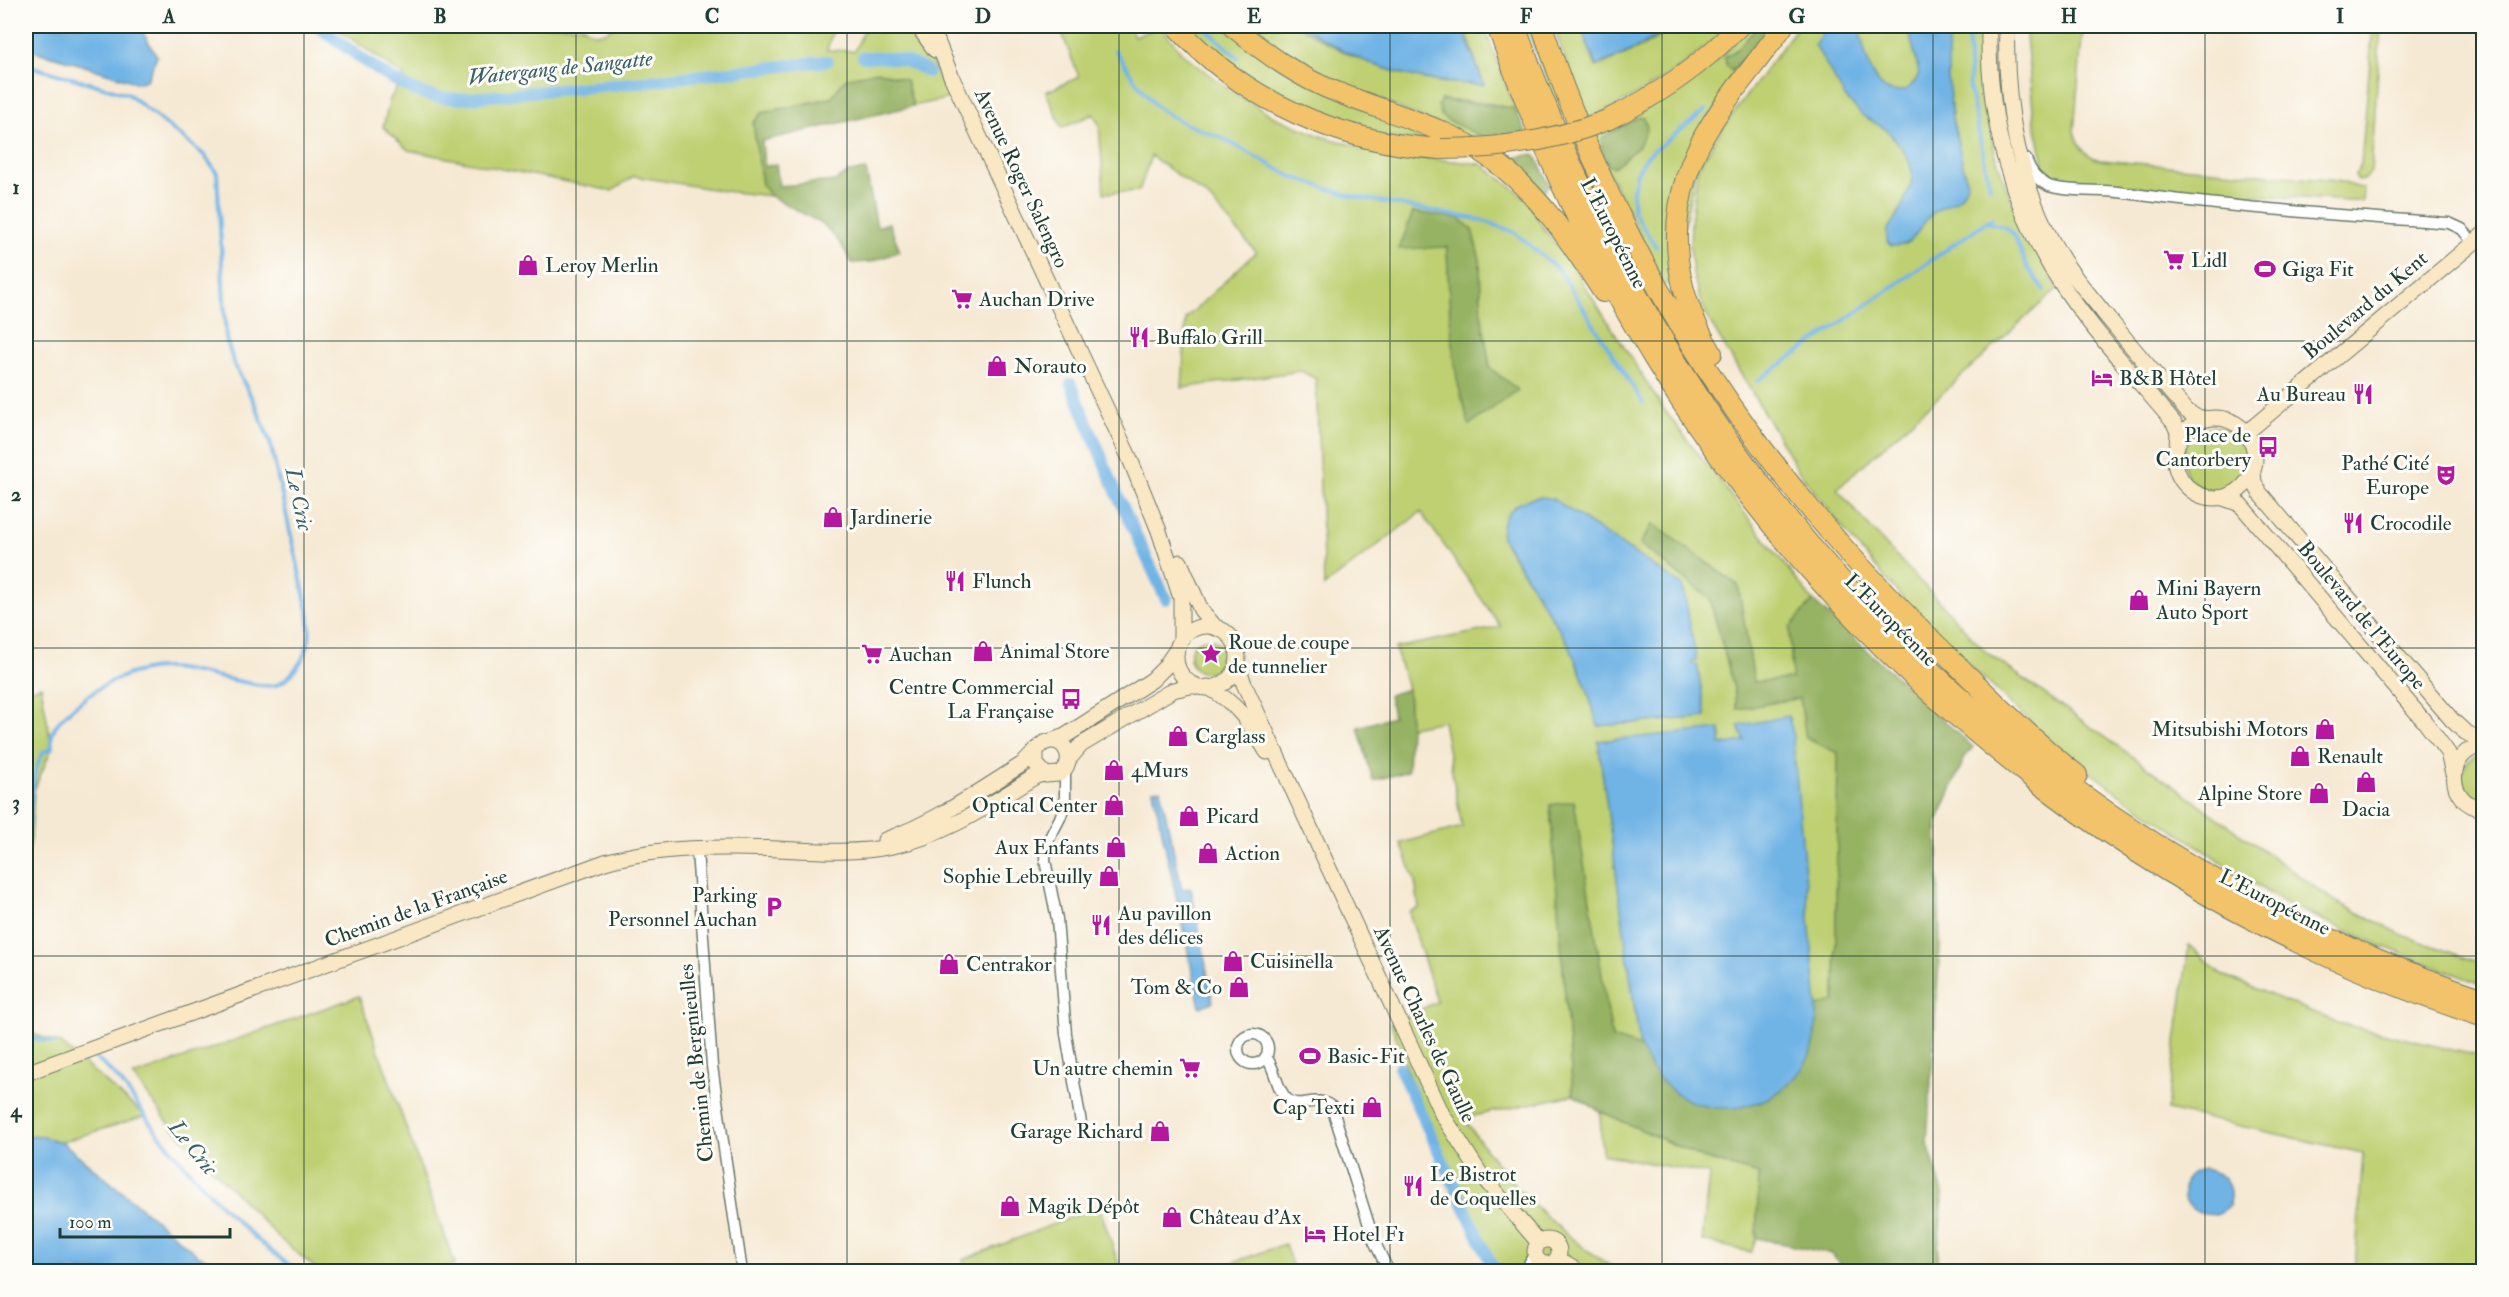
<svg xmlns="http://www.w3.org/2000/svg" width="2509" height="1297" font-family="'IM FELL Double Pica',serif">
	<rect width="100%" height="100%" fill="#fdfcf7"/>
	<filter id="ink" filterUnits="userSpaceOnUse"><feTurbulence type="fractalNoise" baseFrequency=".0167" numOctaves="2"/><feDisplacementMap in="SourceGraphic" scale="12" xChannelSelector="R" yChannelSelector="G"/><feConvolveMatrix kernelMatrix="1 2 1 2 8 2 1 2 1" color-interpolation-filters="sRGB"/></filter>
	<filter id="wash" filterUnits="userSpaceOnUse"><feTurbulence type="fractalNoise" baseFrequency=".008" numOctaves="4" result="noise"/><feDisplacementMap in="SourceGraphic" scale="24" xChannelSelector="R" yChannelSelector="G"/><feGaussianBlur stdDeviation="1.35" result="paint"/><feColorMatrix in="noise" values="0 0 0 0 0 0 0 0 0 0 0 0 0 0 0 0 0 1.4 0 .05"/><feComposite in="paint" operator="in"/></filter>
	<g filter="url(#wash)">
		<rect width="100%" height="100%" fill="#f6e9d3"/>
		<path fill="#bed072" stroke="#6e8653" stroke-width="1.5" fill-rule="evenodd" d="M333 26H583C592 36 604 36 613 26H834L827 50 855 51 865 26H908L924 46 950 98 913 106 906 80 845 79 831 98 762 113 753 123 762 184 771 196 724 191 634 176 612 191 408 150 383 127 390 99 404 76Z
			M1062 26H1128L1134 36 1161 27 1182 53 1228 89 1274 117 1323 137 1389 154 1481 164 1525 197 1548 235 1565 255 1665 411 1813 601 1790 628 1792 679 1754 682 1738 585 1641 544 1710 599 1733 684 1737 709 1800 698 1806 738 1838 753 1835 1002 1817 1006 1790 719 1739 730 1746 741 1720 745 1722 733 1704 732 1598 741 1640 1047 1612 1038 1574 802 1550 806 1573 1095 1464 1118C1503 1179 1556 1233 1618 1271H1499L1414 1089 1391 1023 1437 1002 1409 912 1419 908 1415 881 1401 843 1462 827 1443 721 1410 727 1408 689 1395 648 1501 627 1421 512 1324 586 1316 379 1301 371 1182 388 1186 318 1256 252 1207 196 1151 156 1139 191 1104 193 1099 124 1093 114 1062 128 1046 92 1079 77 1061 31ZM1472 230 1480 260 1481 312 1490 368 1450 318 1447 247ZM1537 497 1553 499 1683 586 1689 620 1692 665 1697 664 1706 717 1598 726 1587 689 1569 645 1504 543Z
			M1183 26H1223L1445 144 1376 136 1264 92Z
			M1245 26H1297L1352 56 1398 73 1437 82 1483 85 1465 26H1484L1517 113C1505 101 1460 102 1441 100L1492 139 1476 142 1294 62Z
			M1526 26H1534L1566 112 1559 114Z
			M1553 26H1581L1596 67 1644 46 1676 26H1729C1688 66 1639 97 1587 119Z
			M1750 26H1758L1736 50 1725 57 1732 71 1777 26 1704 123 1674 282 1664 285 1591 136C1659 105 1700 83 1750 26Z
			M1798 26H1984C1984 77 1985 132 2004 181 2018 218 2039 253 2057 289L1837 489 1873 531 1986 652 2333 900 2405 936 2483 964V985L2379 945 2281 901 2128 800 2065 754 1923 622 1853 541 1798 470 1711 324 1700 300 1693 274 1690 247 1691 222 1698 168 1724 126Z
			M2025 26H2083L2074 131C2078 146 2084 155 2100 160L2338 181 2364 189 2363 202 2057 182 2043 178V159L2034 119Z
			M2373 26H2381L2371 172 2363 180 2358 181 2355 175 2361 164Z
			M2183 459a32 32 0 1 1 64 0a32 32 0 1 1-64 0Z
			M1190 656a17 17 0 1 1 34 0a17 17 0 1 1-34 0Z
			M41 686 52 748 34 790 31 839 26 865V691Z
			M2483 753V802C2480 801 2473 799 2470 797 2452 782 2464 757 2483 753Z
			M2189 945 2220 974 2339 1023 2483 1057V1271H2355L2363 1153 2167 1110Z
			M359 996 455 1264 436 1271H319L279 1238 171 1126 133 1076Z
			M26 1032 60 1043 145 1116 62 1142 34 1135 26 1139Z
			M1600 1111 1703 1158 1760 1174 1756 1238 1751 1252 1702 1241 1709 1174 1602 1154Z
			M1099 1206 1121 1271H967L963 1260Z
			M1285 1244 1294 1271H1209Z"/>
		<path fill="#96b264" stroke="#5a784c" stroke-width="1.5" d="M1758 26H1777L1731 71 1726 65 1725 57 1736 50Z
			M877 71 906 80 913 106 762 141 764 167 776 164 779 186 835 181 849 172 866 170 877 227 889 223 900 251 871 262 852 263 841 244 824 225 771 196 762 184 753 123 762 113 831 98 845 79Z
			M1441 100 1512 108 1517 113 1527 135 1492 139 1483 137 1447 120 1441 115 1438 105Z
			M1639 117 1644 118 1647 128 1639 146 1614 167 1609 166 1602 150V138Z
			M1533 154 1538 160 1549 185 1544 191 1524 170 1509 159Z
			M1413 212 1461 219 1472 230 1480 260 1481 312 1490 368 1518 390 1469 425 1457 380 1450 318 1447 247 1399 249Z
			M1653 524 1738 585 1754 682 1792 679 1790 627 1813 601 1973 747 1965 757 1937 822 1940 947 1927 1141 1943 1193 1936 1271H1845L1832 1254 1756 1238 1759 1174 1703 1158 1600 1111 1573 1095 1550 805 1574 801 1612 1038 1640 1047C1648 1063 1658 1080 1673 1091 1720 1127 1793 1104 1813 1047 1817 1034 1817 1020 1817 1006L1835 1001 1838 753 1806 738 1800 698 1737 709 1733 684 1710 599 1640 544Z
			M1408 689 1410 727 1408 771 1373 781 1358 727 1393 717 1389 695Z"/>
		<path fill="#6fb3e5" stroke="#47788c" stroke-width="1.5" d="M26 26H139L157 56 147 80 138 83 69 61 26 49Z
			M1302 26H1462L1484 85C1438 84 1387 74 1346 52 1331 44 1316 34 1302 26Z
			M1581 26H1675L1629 52 1596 66Z
			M1826 26H1858C1865 46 1869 94 1899 91 1909 90 1916 82 1919 73L1908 26H1948V77L1952 117 1967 183C1961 207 1944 201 1930 216 1916 229 1915 247 1891 246L1887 242V230L1899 213 1911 185 1912 171 1908 159 1901 147 1887 130 1863 116 1845 97 1815 45Z
			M1542 497 1553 499 1683 586 1696 657V660L1692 661V664H1697L1706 717 1598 726 1587 689 1569 645 1502 538C1498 514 1520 497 1542 497Z
			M1788 716 1792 729 1817 1006C1817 1020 1817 1034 1813 1047 1793 1106 1716 1128 1669 1088 1655 1076 1647 1063 1640 1047L1598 741 1721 729 1720 745 1745 741 1738 726Z
			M1160 789 1182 889 1191 888 1213 1002 1200 1007 1153 790Z
			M34 1135 62 1142 199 1256 240 1271H26V1139Z
			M2205 1169C2226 1174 2233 1186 2229 1206 2215 1220 2193 1216 2184 1199 2183 1181 2186 1171 2205 1169Z"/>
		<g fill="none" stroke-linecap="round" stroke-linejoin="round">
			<path stroke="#6fb3e5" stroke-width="4" d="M1203 26 1238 58
				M1968 26 1970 91 1990 187
				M1115 50 1135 80 1154 104 1167 114 1186 124 1222 138 1292 177 1351 196 1481 220 1514 232 1560 271 1643 403
				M26 65 128 94 204 155 217 173 226 338 234 364 255 404 270 442 308 611C311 632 311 649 297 667 292 674 284 682 276 685 260 690 192 668 167 668 135 667 103 683 79 703 70 710 55 723 52 734 51 738 52 744 52 748L42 753C28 784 32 814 26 847
				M1986 222 2005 227 2013 234 2028 268 2044 290
				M1656 247 1633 211V191L1637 173 1647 156 1706 110
				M1757 381 1992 218
				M26 1037 55 1043
				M96 1059C125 1080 136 1106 158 1133 199 1184 244 1234 299 1272"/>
			<path stroke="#6fb3e5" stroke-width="12" d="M317 26C351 49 395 89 436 97 444 98 452 98 459 99L632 83 827 61
				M863 57C887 57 907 58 928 72
				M1071 384 1117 494 1166 599
				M1399 1067 1495 1272"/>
		</g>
	</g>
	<g filter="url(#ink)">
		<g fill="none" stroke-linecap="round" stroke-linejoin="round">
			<defs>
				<path id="street" d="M2026 159C2030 171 2038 181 2049 186 2071 193 2103 189 2126 193 2233 208 2341 215 2449 223L2462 229 2472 241
					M1065 770V804L1060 818 1046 845 1045 860 1057 919 1066 1034 1081 1123
					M697 850 712 1066 742 1272
					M1238 1049a15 15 0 1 1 30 0a15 15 0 1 1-30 0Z
					M1266 1057C1276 1069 1276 1089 1287 1099 1300 1111 1315 1093 1332 1107L1374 1241 1389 1272
					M1525 1272 1535 1252
					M1532 1272 1549 1264"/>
				<path id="secondary" d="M918 26 935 50
					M931 26 952 78 1130 459 1159 531 1181 598V640
					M1989 26C1987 120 2012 214 2067 292 2099 338 2138 380 2174 423L2178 432 2177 446
					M2007 26C2004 104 2019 187 2060 255 2072 276 2089 294 2104 313 2131 346 2159 379 2187 411L2196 417 2208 419
					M2175 458a40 40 0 1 1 80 0a40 40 0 1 1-80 0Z
					M2246 433 2484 234
					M2253 472 2254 482 2260 493 2452 720 2465 732 2484 742
					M2223 498 2240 504 2425 722 2448 753 2453 774
					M1180 562 1201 610 1216 628
					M1176 657a31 31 0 1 1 62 0a31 31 0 1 1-62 0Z
					M1237 663 1244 684 1442 1114 1481 1175 1539 1243
					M1208 687C1239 705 1249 722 1267 752
					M1051 741 1065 736 1152 680 1164 668 1177 649
					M2484 745C2445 750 2444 804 2484 809
					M1069 759 1081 745 1173 690 1195 685
					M885 840C934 823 978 792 1021 765 1030 759 1036 748 1044 743 1065 733 1078 763 1059 774L1046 775 1036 764V752
					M26 1073 605 862C660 846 722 847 779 849 816 851 856 854 893 846 947 835 990 804 1036 776L1044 774
					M1535 1252a12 12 0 1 1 24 0a12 12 0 1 1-24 0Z
					M1557 1259 1579 1272"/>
				<path id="highway" d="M1176 26C1244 101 1340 143 1441 149
					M1232 26C1265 53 1299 78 1339 93 1391 114 1447 127 1493 160 1540 194 1572 244 1603 292
					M1497 26C1547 165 1611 300 1695 422 1884 698 2164 914 2484 1017
					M1515 26C1559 147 1614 263 1683 372 1866 664 2156 891 2484 999
					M1542 26C1601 205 1696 374 1818 518 1859 567 1904 613 1950 658 1991 698 2031 739 2077 775
					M1607 120C1657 96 1701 66 1739 26
					M1712 353C1665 277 1665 196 1713 121 1734 88 1761 58 1783 26"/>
			</defs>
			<use href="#street" stroke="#6a796c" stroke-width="13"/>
			<use href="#secondary" stroke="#6a796c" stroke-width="17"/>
			<use href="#highway" stroke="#6a796c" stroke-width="22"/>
			<use href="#street" stroke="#fff" stroke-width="10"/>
			<use href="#secondary" stroke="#fae7c3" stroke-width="15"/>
			<use href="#highway" stroke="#f2c36a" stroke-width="20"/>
			<defs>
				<path id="highway-bridge" d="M1441 149C1498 149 1553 142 1607 120"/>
			</defs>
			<use href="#highway-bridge" stroke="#6a796c" stroke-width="22" stroke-linecap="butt"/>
			<use href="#highway-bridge" stroke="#f2c36a" stroke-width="20"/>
		</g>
	</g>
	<path fill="none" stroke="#1f3d34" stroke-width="1.5" stroke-opacity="0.55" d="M304 26V1272M576 26V1272M847 26V1272M1119 26V1272M1390 26V1272M1662 26V1272M1933 26V1272M2205 26V1272M26 341H2484M26 648H2484M26 956H2484"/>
	<defs>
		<symbol id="supermarket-bare" viewBox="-9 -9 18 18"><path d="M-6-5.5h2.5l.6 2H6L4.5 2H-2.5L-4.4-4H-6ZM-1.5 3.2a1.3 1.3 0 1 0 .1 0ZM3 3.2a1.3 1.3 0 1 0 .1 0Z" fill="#b5179e" stroke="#fdfcf7" stroke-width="2.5" paint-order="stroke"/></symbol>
		<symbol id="shop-bare" viewBox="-9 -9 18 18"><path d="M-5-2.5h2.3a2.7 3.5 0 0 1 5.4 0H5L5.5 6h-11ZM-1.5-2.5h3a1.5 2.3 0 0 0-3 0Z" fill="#b5179e" stroke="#fdfcf7" stroke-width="2.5" paint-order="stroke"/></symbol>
		<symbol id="stadium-bare" viewBox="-9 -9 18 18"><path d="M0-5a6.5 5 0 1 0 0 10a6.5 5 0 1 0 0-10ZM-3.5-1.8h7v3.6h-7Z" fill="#b5179e" stroke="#fdfcf7" stroke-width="2.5" paint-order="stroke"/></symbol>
		<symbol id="restaurant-bare" viewBox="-9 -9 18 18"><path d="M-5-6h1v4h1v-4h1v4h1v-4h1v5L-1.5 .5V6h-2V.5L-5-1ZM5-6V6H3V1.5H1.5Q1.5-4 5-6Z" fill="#b5179e" stroke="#fdfcf7" stroke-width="2.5" paint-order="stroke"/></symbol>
		<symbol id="hotel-bare" viewBox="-9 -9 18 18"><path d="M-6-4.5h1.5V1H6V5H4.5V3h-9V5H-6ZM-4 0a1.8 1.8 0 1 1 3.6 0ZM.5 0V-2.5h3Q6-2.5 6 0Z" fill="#b5179e" stroke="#fdfcf7" stroke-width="2.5" paint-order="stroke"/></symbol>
		<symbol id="bus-bare" viewBox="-9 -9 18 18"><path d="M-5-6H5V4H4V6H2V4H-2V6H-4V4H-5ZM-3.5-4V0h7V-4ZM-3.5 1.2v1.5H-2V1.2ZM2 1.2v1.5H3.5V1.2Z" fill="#b5179e" stroke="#fdfcf7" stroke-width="2.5" paint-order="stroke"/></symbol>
		<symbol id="theatre-bare" viewBox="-9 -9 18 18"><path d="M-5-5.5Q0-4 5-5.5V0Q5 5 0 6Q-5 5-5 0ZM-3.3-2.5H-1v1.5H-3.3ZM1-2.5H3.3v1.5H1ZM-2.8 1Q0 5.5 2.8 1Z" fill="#b5179e" stroke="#fdfcf7" stroke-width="2.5" paint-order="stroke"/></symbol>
		<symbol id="sight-bare" viewBox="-9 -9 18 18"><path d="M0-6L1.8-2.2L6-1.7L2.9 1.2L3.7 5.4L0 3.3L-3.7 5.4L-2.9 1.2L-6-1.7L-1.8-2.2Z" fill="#b5179e" stroke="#fdfcf7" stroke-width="2.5" paint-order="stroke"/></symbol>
		<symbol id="parking-bare" viewBox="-9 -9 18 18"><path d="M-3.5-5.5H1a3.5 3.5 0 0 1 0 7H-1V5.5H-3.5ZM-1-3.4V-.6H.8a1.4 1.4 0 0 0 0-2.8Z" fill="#b5179e" stroke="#fdfcf7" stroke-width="2.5" paint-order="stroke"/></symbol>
	</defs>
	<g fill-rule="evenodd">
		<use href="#supermarket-bare" x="2159" y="245" width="30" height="30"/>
		<use href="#shop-bare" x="513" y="250" width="30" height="30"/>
		<use href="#stadium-bare" x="2250" y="254" width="30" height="30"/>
		<use href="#supermarket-bare" x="947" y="284" width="30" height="30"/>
		<use href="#restaurant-bare" x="1124" y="322" width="30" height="30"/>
		<use href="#shop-bare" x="982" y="351" width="30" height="30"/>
		<use href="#hotel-bare" x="2087" y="363" width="30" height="30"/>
		<use href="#restaurant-bare" x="2348" y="379" width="30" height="30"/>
		<use href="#bus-bare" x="2253" y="432" width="30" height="30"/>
		<use href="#theatre-bare" x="2431" y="460" width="30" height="30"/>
		<use href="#shop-bare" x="818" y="502" width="30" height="30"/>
		<use href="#restaurant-bare" x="2338" y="508" width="30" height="30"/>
		<use href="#restaurant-bare" x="940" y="566" width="30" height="30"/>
		<use href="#shop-bare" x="2124" y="585" width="30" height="30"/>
		<use href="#shop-bare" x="968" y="636" width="30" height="30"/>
		<use href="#supermarket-bare" x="857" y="639" width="30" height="30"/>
		<use href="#sight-bare" x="1196" y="639" width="30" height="30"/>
		<use href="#bus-bare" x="1056" y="684" width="30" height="30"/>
		<use href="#shop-bare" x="2310" y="714" width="30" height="30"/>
		<use href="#shop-bare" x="1163" y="721" width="30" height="30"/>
		<use href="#shop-bare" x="2285" y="741" width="30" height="30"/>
		<use href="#shop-bare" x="1099" y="755" width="30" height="30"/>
		<use href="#shop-bare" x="2351" y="767" width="30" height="30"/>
		<use href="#shop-bare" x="2304" y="778" width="30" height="30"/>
		<use href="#shop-bare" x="1099" y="790" width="30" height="30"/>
		<use href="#shop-bare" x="1174" y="801" width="30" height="30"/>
		<use href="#shop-bare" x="1101" y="832" width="30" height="30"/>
		<use href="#shop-bare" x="1193" y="838" width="30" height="30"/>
		<use href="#shop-bare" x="1094" y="861" width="30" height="30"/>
		<use href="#parking-bare" x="759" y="892" width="30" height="30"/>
		<use href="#restaurant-bare" x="1086" y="910" width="30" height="30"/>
		<use href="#shop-bare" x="1218" y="946" width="30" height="30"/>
		<use href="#shop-bare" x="934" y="949" width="30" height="30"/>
		<use href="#shop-bare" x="1224" y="972" width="30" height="30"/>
		<use href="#stadium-bare" x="1295" y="1041" width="30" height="30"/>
		<use href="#supermarket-bare" x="1175" y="1053" width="30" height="30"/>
		<use href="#shop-bare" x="1357" y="1092" width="30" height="30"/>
		<use href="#shop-bare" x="1145" y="1116" width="30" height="30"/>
		<use href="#restaurant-bare" x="1398" y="1171" width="30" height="30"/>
		<use href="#shop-bare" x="995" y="1191" width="30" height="30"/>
		<use href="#shop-bare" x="1157" y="1202" width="30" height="30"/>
		<use href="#hotel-bare" x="1300" y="1219" width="30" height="30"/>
	</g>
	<g text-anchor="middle" stroke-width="6" stroke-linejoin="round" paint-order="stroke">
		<g font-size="21" fill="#1f3d34" stroke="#fdfcf7">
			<text transform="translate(1022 178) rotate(65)" y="7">Avenue Roger Salengro</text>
			<text transform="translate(1614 233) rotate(63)" y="7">L'Européenne</text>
			<text transform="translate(2365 305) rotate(-40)" y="7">Boulevard du Kent</text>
			<text transform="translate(2362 615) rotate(50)" y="7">Boulevard de l'Europe</text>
			<text transform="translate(1891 620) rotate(45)" y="7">L'Européenne</text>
			<text transform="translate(2275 902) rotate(27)" y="7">L'Européenne</text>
			<text transform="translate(416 908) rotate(-20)" y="7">Chemin de la Française</text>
			<text transform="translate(1425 1024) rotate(65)" y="7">Avenue Charles de Gaulle</text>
			<text transform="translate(696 1063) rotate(-96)" y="7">Chemin de Bergnieulles</text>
		</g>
		<g font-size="21" fill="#1f3d34" stroke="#fdfcf7" text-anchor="start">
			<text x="2191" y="267">Lidl</text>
			<text x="545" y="272">Leroy Merlin</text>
			<text x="2282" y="276">Giga Fit</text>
			<text x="979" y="306">Auchan Drive</text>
			<text x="1156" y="344">Buffalo Grill</text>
			<text x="1014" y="373">Norauto</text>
			<text x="2119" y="385">B&amp;B Hôtel</text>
			<text x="2346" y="401" text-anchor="end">Au Bureau</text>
			<text x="2251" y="442" text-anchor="end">Place de<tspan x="2251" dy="24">Cantorbery</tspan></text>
			<text x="2429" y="470" text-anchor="end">Pathé Cité<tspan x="2429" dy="24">Europe</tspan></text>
			<text x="850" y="524">Jardinerie</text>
			<text x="2370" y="530">Crocodile</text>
			<text x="972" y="588">Flunch</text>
			<text x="2156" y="595">Mini Bayern<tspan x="2156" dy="24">Auto Sport</tspan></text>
			<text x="1228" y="649">Roue de coupe<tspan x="1228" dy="24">de tunnelier</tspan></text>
			<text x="1000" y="658">Animal Store</text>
			<text x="889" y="661">Auchan</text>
			<text x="1054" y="694" text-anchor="end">Centre Commercial<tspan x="1054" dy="24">La Française</tspan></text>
			<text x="2308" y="736" text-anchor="end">Mitsubishi Motors</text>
			<text x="1195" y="743">Carglass</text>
			<text x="2317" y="763">Renault</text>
			<text x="1131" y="777">4Murs</text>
			<text x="2302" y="800" text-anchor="end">Alpine Store</text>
			<text x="1097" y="812" text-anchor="end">Optical Center</text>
			<text x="2366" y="816" text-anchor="middle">Dacia</text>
			<text x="1206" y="823">Picard</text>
			<text x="1099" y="854" text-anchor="end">Aux Enfants</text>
			<text x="1225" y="860">Action</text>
			<text x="1092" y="883" text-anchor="end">Sophie Lebreuilly</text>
			<text x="757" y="902" text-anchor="end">Parking<tspan x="757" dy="24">Personnel Auchan</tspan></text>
			<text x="1118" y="920">Au pavillon<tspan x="1118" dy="24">des délices</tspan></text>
			<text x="1250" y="968">Cuisinella</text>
			<text x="966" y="971">Centrakor</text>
			<text x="1222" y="994" text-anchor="end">Tom &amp; Co</text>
			<text x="1327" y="1063">Basic-Fit</text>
			<text x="1173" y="1075" text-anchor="end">Un autre chemin</text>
			<text x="1355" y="1114" text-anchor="end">Cap Texti</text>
			<text x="1143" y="1138" text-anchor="end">Garage Richard</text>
			<text x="1430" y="1181">Le Bistrot<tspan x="1430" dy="24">de Coquelles</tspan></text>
			<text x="1027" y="1213">Magik Dépôt</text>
			<text x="1189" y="1224">Château d'Ax</text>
			<text x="1332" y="1241">Hotel F1</text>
		</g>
		<g font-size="22" font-style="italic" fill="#376069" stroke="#fdfcf7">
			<text transform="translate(560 67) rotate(-6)" y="8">Watergang de Sangatte</text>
			<text transform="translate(300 499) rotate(78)" y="8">Le Cric</text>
			<text transform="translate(194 1147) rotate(51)" y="8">Le Cric</text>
		</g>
	</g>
	<rect width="2509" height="1297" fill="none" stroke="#fdfcf7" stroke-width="66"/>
	<path d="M60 1228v9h170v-9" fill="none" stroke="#1f3d34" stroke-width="3"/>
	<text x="69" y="1228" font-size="18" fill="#1f3d34" stroke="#fdfcf7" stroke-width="4.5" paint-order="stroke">100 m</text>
	<rect x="33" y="33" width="2443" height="1231" fill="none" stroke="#1f3d34" stroke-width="2"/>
	<g font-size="20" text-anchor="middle" font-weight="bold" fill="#1f3d34">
		<text x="169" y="23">A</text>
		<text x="440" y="23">B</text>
		<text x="712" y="23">C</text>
		<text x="983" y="23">D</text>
		<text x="1254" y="23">E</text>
		<text x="1526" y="23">F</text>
		<text x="1797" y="23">G</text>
		<text x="2069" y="23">H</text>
		<text x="2340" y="23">I</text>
		<text x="16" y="194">1</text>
		<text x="16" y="501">2</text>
		<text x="16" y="809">3</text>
		<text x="16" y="1117">4</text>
	</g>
</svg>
